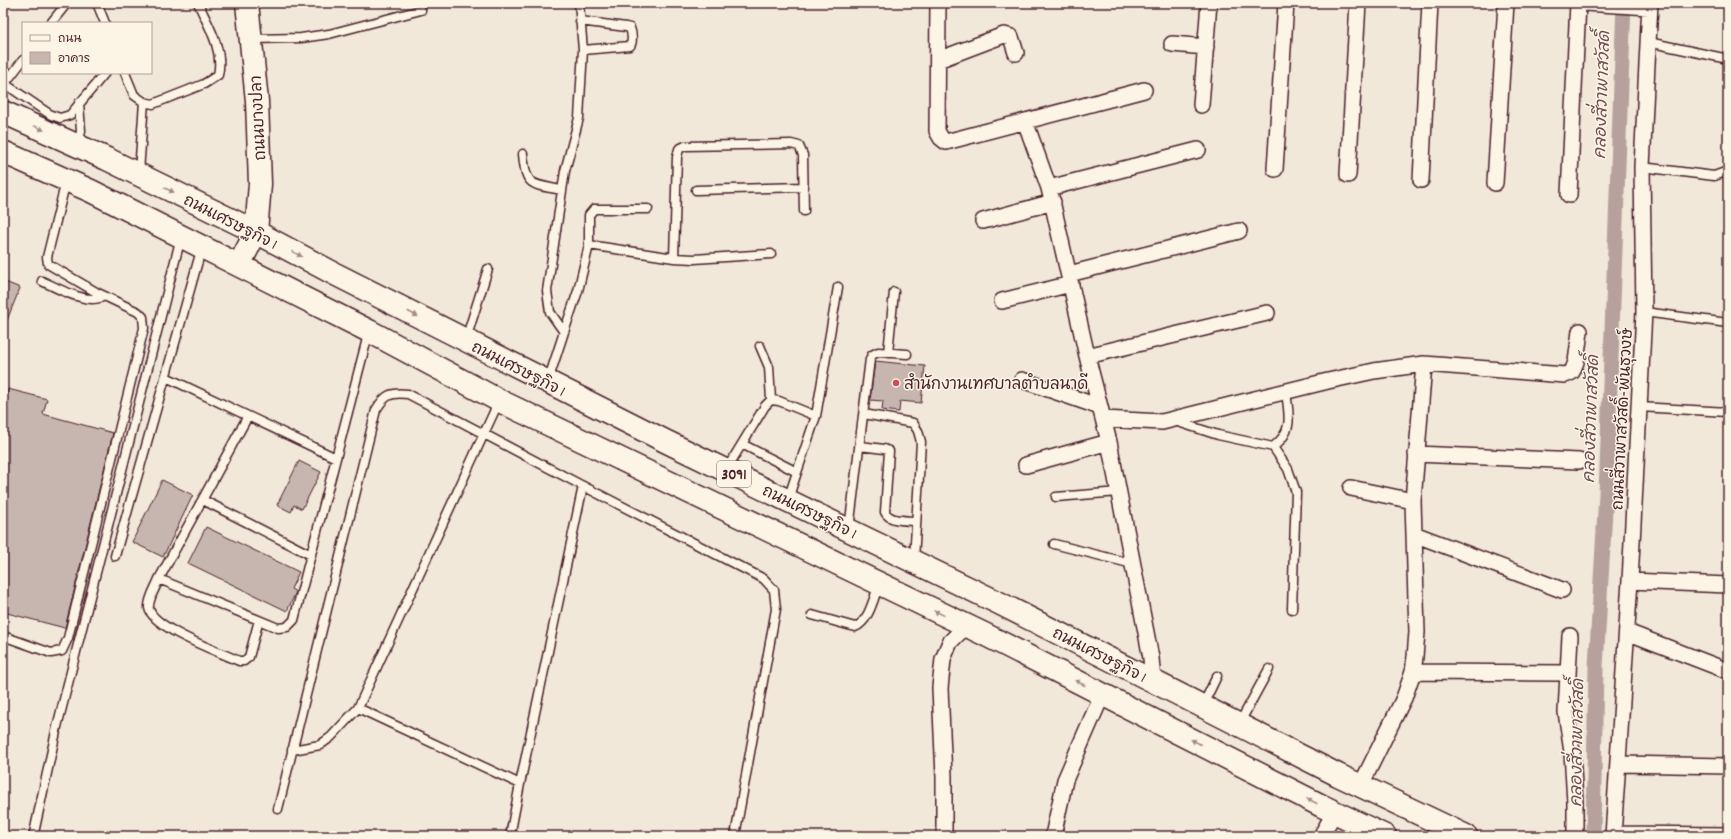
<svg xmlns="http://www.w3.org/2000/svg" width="1731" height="839" font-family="Dekko,'Playpen Sans Thai',sans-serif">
	<rect width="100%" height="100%" fill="#f1e8da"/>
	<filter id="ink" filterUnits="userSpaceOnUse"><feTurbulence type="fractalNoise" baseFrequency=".025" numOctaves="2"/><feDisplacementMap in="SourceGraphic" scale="8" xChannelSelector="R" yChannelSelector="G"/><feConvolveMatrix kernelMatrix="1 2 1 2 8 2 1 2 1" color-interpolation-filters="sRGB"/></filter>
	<g filter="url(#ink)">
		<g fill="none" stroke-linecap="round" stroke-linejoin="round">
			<path stroke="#b6a19c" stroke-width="15" d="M1593 836 1596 666 1606 494 1624 3"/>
		</g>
		<path fill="#c7b6af" stroke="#4a1f2b" d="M3 281 20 288 3 330Z
			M875 361 925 366 921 403 900 401 899 412 882 410 883 401 870 400Z
			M8 389 47 399 43 414 113 433 65 628 3 612V409Z
			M299 461 321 472 302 509 294 505 291 512 277 505Z
			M162 480 193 495 163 557 132 542Z
			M206 527 299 572 291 589 296 592 295 594 287 611 188 563Z"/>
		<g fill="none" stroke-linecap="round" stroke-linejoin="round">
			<defs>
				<path id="lane" d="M97 3 105 23
					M580 21 626 27 630 28C632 33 633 42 630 46L583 50
					M51 23 67 3
					M251 39 301 38 329 34 421 10
					M1648 42 1728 59
					M125 73 134 95 144 102 153 104 204 84 218 75C224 50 208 25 198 3
					M5 84 51 115 60 118 70 115 105 73
					M3 86 23 60
					M78 146 81 131 79 103
					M523 154C526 187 531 184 562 190
					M1642 167 1714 176 1728 171
					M139 172 144 102
					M696 190 804 187
					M589 245V215L594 209H648
					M674 258 694 259 771 254
					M42 281C57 288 89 306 104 296
					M1644 312 1728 323
					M564 332 578 291 589 245 674 258 677 157 679 149 685 146 791 144 799 146 803 155 804 211
					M466 339 488 269
					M888 353 894 292
					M166 377 336 458
					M548 381 564 332 550 312 547 291 565 171 579 118 583 50 579 3
					M771 400 779 401 816 416 788 499
					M499 401 358 708 520 784 583 486
					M1639 407 1728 412
					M864 414 913 423 918 431 921 442 914 560
					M248 416 159 579C156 587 148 599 149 608 152 628 220 652 239 661H244L249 657 259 620
					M816 416 838 287
					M1175 421 1218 435 1273 447C1294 431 1289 416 1286 392
					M742 444 797 472
					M860 446 884 449 889 451 885 512C890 522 906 520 916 521
					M1273 447 1288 469 1296 492 1292 609
					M726 470 765 406 771 400 769 367 760 346
					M1056 497 1119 492
					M203 500 311 555
					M849 529 870 359 872 355 878 352 907 354
					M1054 544 1133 564
					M115 556 202 247
					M159 579 278 628 287 627 294 620 369 331
					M812 615 855 627C869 622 874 597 879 584
					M3 636 51 653 62 651 68 638 144 328 143 317 138 312 96 292 48 264 47 257 66 181
					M1203 705 1217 676
					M1239 724 1269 669
					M292 750 320 745 331 737 358 708
					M278 809 376 410C385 395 390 392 408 394L583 486 764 579 774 590 776 609 735 836
					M34 833 57 727 181 237
					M510 836 520 784"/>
				<path id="street" d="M938 3 937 131 941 138 946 142 1144 90
					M1585 3 1649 7
					M1172 44 1206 47
					M938 60 1004 35 1011 37 1016 53
					M1201 105 1209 3
					M1025 121 1049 188 1087 356 1109 442 1151 658 1153 681
					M1275 169 1286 3
					M1348 175 1358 3
					M1421 180 1430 3
					M1495 183 1506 3
					M1049 188 1198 150
					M1569 195 1578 3
					M983 221 1053 202
					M1069 274 1239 231
					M1002 301 1071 284
					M1087 356 1267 313
					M1022 380 1100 407
					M1103 419 1162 422 1328 381 1374 371 1424 364 1565 375 1572 372 1576 362 1580 331
					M1416 454 1579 461
					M1026 465 1109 442
					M1351 488 1413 501
					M1414 534 1562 590
					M1630 581 1728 585
					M1627 632 1728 671
					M1570 636 1566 712 1572 752 1575 802V836
					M1413 672 1567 673
					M1619 764 1728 766
					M1361 785 1404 698 1413 672 1415 657 1417 632 1413 501 1424 364
					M1613 834 1728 835
					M944 836V777L940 688 943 659 950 642 966 626
					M1053 836 1065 780 1102 695
					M1321 836 1335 812
					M1613 836 1630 581 1644 312 1642 167 1650 3"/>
				<path id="secondary" d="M247 3 257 101 260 184 256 232"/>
				<path id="primary" d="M3 112 107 159 256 232 333 273 665 441 999 603 1338 775 1466 836
					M3 152 91 191 369 331 500 401 984 634 1322 806 1385 836
					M239 265 256 232"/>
			</defs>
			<use href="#lane" stroke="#4a1f2b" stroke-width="11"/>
			<use href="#street" stroke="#4a1f2b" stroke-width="18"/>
			<use href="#secondary" stroke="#4a1f2b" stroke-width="25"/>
			<use href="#primary" stroke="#4a1f2b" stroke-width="25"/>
			<use href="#lane" stroke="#fcf5e5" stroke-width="8"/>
			<use href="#street" stroke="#fcf5e5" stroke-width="15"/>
			<use href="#secondary" stroke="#fcf5e5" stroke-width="22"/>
			<use href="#primary" stroke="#fcf5e5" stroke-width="22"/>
		</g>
		<defs><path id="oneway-solid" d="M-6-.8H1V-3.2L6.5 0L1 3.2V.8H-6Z"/></defs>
		<g fill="#a38a88">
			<use href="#oneway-solid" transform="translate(39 128) rotate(25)"/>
			<use href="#oneway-solid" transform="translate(169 190) rotate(26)"/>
			<use href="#oneway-solid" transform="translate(297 254) rotate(28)"/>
			<use href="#oneway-solid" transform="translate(413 314) rotate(27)"/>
			<use href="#oneway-solid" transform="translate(939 613) rotate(-154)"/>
			<use href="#oneway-solid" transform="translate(1080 683) rotate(-153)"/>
			<use href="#oneway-solid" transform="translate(1196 742) rotate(-153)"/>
			<use href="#oneway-solid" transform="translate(1312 801) rotate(-153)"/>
		</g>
	</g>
	<circle fill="#d1495b" stroke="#fcf5e5" stroke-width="1.5" cx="896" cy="383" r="4"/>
	<g text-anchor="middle" stroke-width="3" stroke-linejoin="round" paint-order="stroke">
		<rect fill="#fcf5e5" stroke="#7f5f63" stroke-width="1" x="717" y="461" width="34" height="26" rx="3"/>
		<g font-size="15" font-weight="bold" fill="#4a1f2b">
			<text x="734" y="479">3091</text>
		</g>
		<g font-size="16" fill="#4a1f2b" stroke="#fcf5e5">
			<text transform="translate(257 118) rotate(-93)" y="6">ถนนบางปลา</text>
			<text transform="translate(231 221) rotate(27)" y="6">ถนนเศรษฐกิจ 1</text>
			<text transform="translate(519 368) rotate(27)" y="6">ถนนเศรษฐกิจ 1</text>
			<text transform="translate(1621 419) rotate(-87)" y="6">ถนนสี่วาพาสวัสดิ์-พันธุวงษ์</text>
			<text transform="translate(810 511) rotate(26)" y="6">ถนนเศรษฐกิจ 1</text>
			<text transform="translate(1100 654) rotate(27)" y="6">ถนนเศรษฐกิจ 1</text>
		</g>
		<g font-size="16" fill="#4a1f2b" stroke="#fcf5e5" text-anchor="start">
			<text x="904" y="389">สำนักงานเทศบาลตำบลนาดี</text>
		</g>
		<g font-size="17" font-style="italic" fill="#704c53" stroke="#fcf5e5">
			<text transform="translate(1601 95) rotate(-88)" y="6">คลองสี่วาพาสวัสดิ์</text>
			<text transform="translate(1590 419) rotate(-88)" y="6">คลองสี่วาพาสวัสดิ์</text>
			<text transform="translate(1576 743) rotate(-89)" y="6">คลองสี่วาพาสวัสดิ์</text>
		</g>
	</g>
	<rect width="1731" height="839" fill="none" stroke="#fcf5e5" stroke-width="16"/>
	<rect x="8" y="8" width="1715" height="823" fill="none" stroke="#4a1f2b" stroke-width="1.5" filter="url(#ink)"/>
	<rect x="22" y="22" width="130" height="52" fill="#fcf5e5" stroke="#b59f9b"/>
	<rect x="30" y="35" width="20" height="6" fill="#fcf5e5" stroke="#b59f9b"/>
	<text x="58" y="42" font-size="12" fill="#4a1f2b">ถนน</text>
	<rect x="30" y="52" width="20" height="12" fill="#c7b6af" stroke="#b59f9b"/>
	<text x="58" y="62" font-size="12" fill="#4a1f2b">อาคาร</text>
</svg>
